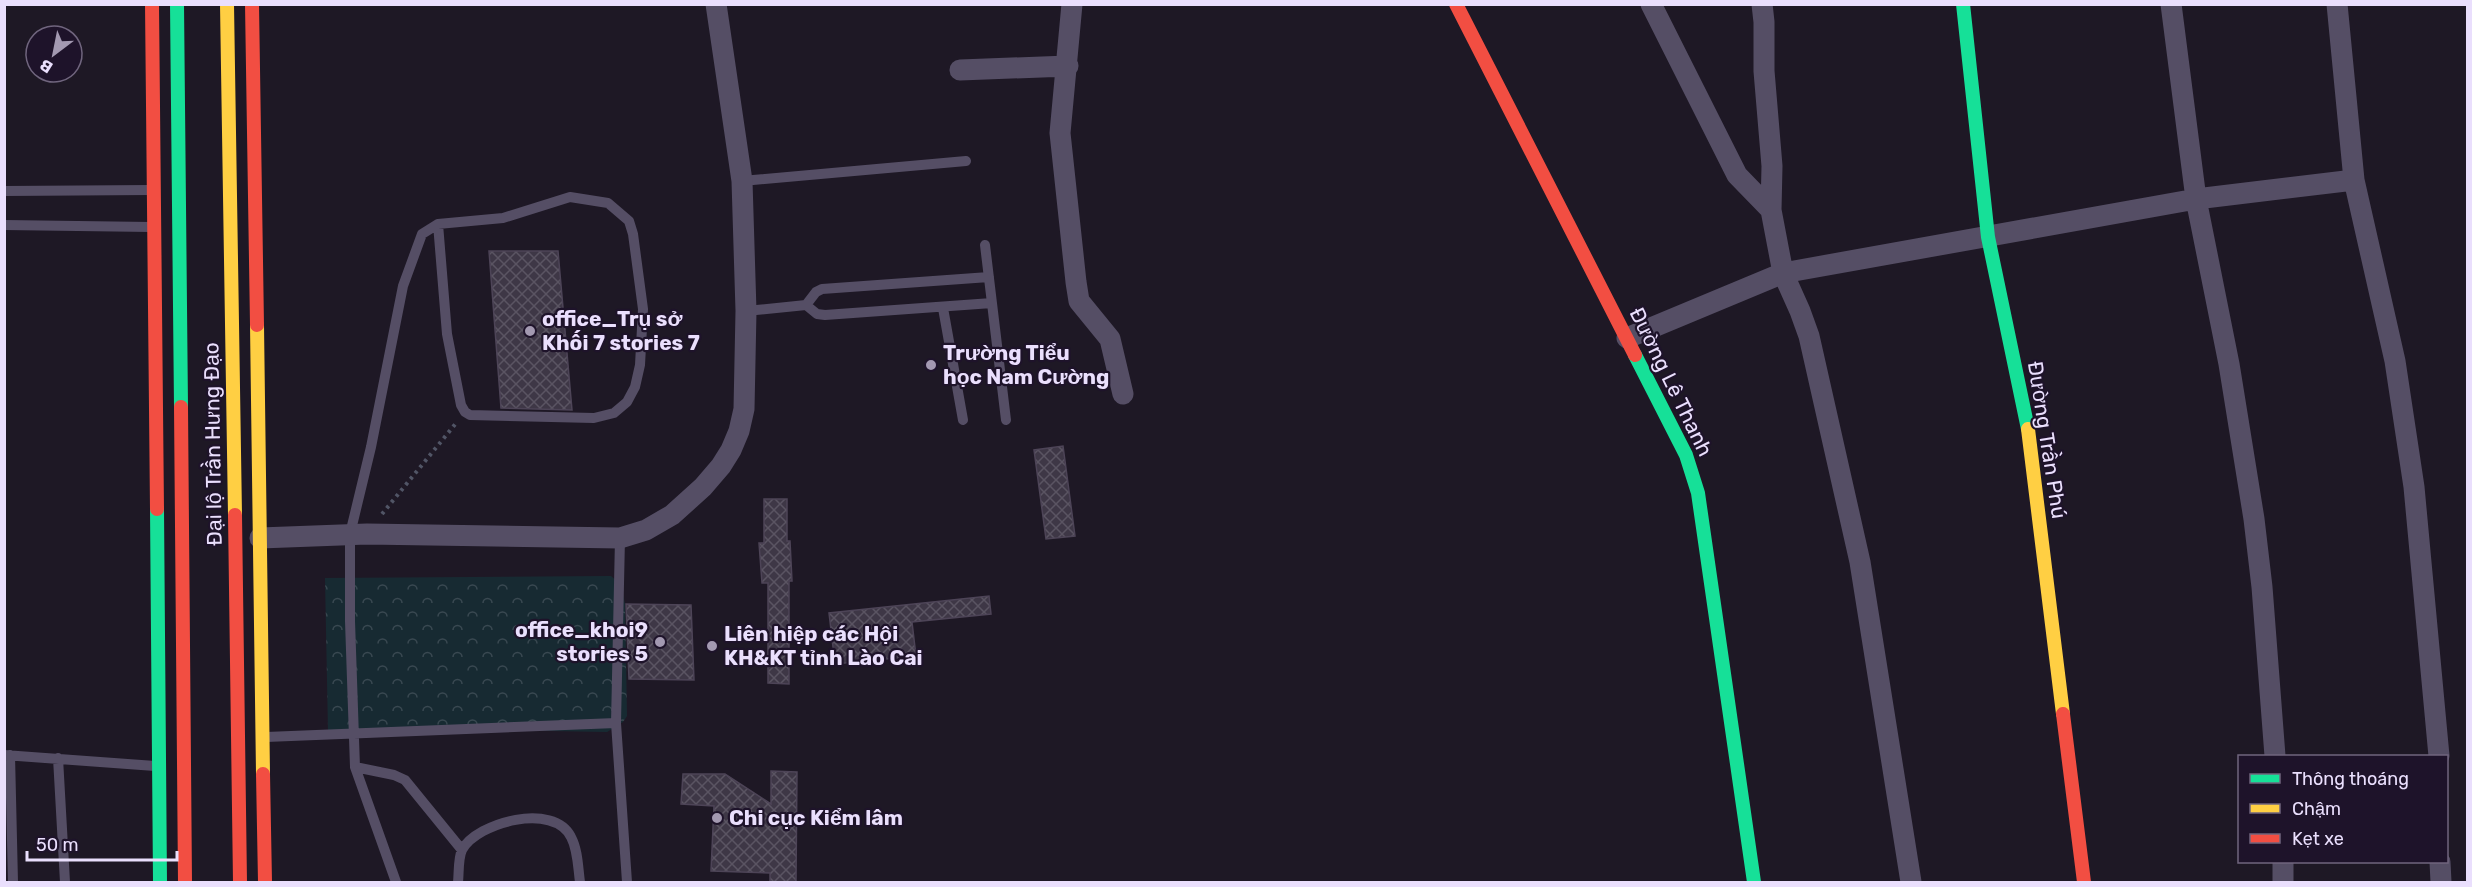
<svg xmlns="http://www.w3.org/2000/svg" width="2472" height="887" font-family="Rubik,sans-serif">
	<defs>
		<pattern id="park-crowns" width="20" height="18" patternUnits="userSpaceOnUse" patternTransform="scale(1.5)"><rect width="20" height="18" fill="#172a32"/><path d="M2 6a3 3 0 1 1 6 0M12 15a3 3 0 1 1 6 0" fill="none" stroke="#394851"/></pattern>
		<pattern id="building-cross-hatch" width="8" height="8" patternUnits="userSpaceOnUse" patternTransform="scale(1.5)"><rect width="8" height="8" fill="#3e3746"/><path d="M0 0l8 8M0 8l8-8" fill="none" stroke="#5a5462"/></pattern>
	</defs>
	<rect width="100%" height="100%" fill="#1e1825"/>
	<path fill="url(#park-crowns)" d="M611 576 621 585 625 604 627 716 623 722 607 732 387 728 328 731 325 578Z"/>
	<path fill="url(#building-cross-hatch)" stroke="#4d4457" stroke-width="1.5" d="M489 251H558L572 410 501 408Z
		M1063 446 1075 536 1046 539 1034 450Z
		M764 499H787V541H790L792 581H789V684L768 683V583H762L759 543H764Z
		M989 596 991 614 912 622 916 656 835 664 829 613Z
		M626 604 691 605 694 680 629 679Z
		M771 771 797 772 796 882H770V873L711 871 714 806 681 804 683 774H725L771 804Z"/>
	<g fill="none" stroke-linecap="round" stroke-linejoin="round">
		<path stroke="#515566" stroke-width="4" stroke-dasharray="3 4.5" stroke-linecap="butt" d="M382 514 457 422"/>
		<path stroke="#554e65" stroke-width="10" d="M742 181 966 161
			M4 191 151 190
			M4 225 151 227
			M985 245 1006 420
			M806 305 816 292 822 289 989 277
			M943 308 963 420
			M746 311 806 305 817 314 825 315 992 303
			M620 538 616 723 627 882
			M266 737 616 723
			M4 755 155 766
			M10 755 13 882
			M58 758 65 882
			M355 767 394 775 405 780 462 850
			M396 882 355 767 350 621V534L371 447 403 286 422 234 438 224 503 218 570 197 608 203 629 221 633 234 643 309 640 365 635 387 627 402 614 413 594 418 470 415 465 412 461 405 447 334 438 224
			M458 882C459 874 458 858 462 850 477 822 554 802 571 837 578 850 578 868 580 882"/>
		<path stroke="#554e65" stroke-width="21" d="M1072 4 1060 133 1076 282 1079 301 1110 339 1123 394
			M1651 4 1737 175 1771 210
			M1762 4 1764 22V71L1772 166 1771 210 1783 273 1800 311 1809 336 1860 562 1911 882
			M2171 4 2196 199 2229 364 2254 519 2262 587 2275 756
			M2337 4 2354 180 2395 361 2414 487 2439 756
			M960 70 1068 66
			M1627 338 1783 273 2196 199 2354 180
			M260 538 367 534 620 538 646 530 672 515 703 487 721 466 731 450 739 431 744 409 746 311 742 181 716 4
			M2283 862V882
			M2440 862 2441 882"/>
		<path stroke="#16e098" stroke-width="14" d="M177 4 181 407
			M1963 4 1988 237 2028 429
			M1635 355 1686 455 1698 493 1754 882
			M157 509 160 882"/>
		<path stroke="#ffcf43" stroke-width="14" d="M227 4 235 515
			M257 325 263 774
			M2028 429 2063 714"/>
		<path stroke="#f24e42" stroke-width="14" d="M152 4 157 509
			M252 4 257 325
			M1456 4 1635 355
			M181 407 185 882
			M235 515 240 882
			M2063 714 2084 882
			M263 774 265 882"/>
	</g>
	<g fill="#a399b1" stroke="#1e132a" stroke-width="2">
		<circle cx="530" cy="331" r="6"/>
		<circle cx="931" cy="365" r="6"/>
		<circle cx="660" cy="642" r="6"/>
		<circle cx="712" cy="646" r="6"/>
		<circle cx="717" cy="818" r="6"/>
	</g>
	<g text-anchor="middle" stroke-width="4.5" stroke-linejoin="round" paint-order="stroke">
		<g font-size="21" font-weight="bold" fill="#eadffd" stroke="#1e132a" text-anchor="start">
			<text x="542" y="326">office_Trụ sở<tspan x="542" dy="24">Khối 7 stories 7</tspan></text>
			<text x="943" y="360">Trường Tiểu<tspan x="943" dy="24">học Nam Cường</tspan></text>
			<text x="648" y="637" text-anchor="end">office_khoi9<tspan x="648" dy="24">stories 5</tspan></text>
			<text x="724" y="641">Liên hiệp các Hội<tspan x="724" dy="24">KH&amp;KT tỉnh Lào Cai</tspan></text>
			<text x="729" y="825">Chi cục Kiểm lâm</text>
		</g>
		<g font-size="21" fill="#eadffd" stroke="#1e132a">
			<text transform="translate(1671 382) rotate(64)" y="7">Đường Lê Thanh</text>
			<text transform="translate(2047 440) rotate(81)" y="7">Đường Trần Phú</text>
			<text transform="translate(213 444) rotate(-91)" y="7">Đại lộ Trần Hưng Đạo</text>
		</g>
	</g>
	<rect width="2472" height="887" fill="none" stroke="#eadffd" stroke-width="12"/>
	<rect x="2238" y="755" width="210" height="108" fill="#1e132a" stroke="#70657e" stroke-width="1.5"/>
	<rect x="2250" y="774" width="30" height="9" fill="#16e098" stroke="#70657e" stroke-width="1.5"/>
	<text x="2292" y="785" font-size="18" fill="#eadffd">Thông thoáng</text>
	<rect x="2250" y="804" width="30" height="9" fill="#ffcf43" stroke="#70657e" stroke-width="1.5"/>
	<text x="2292" y="815" font-size="18" fill="#eadffd">Chậm</text>
	<rect x="2250" y="834" width="30" height="9" fill="#f24e42" stroke="#70657e" stroke-width="1.5"/>
	<text x="2292" y="845" font-size="18" fill="#eadffd">Kẹt xe</text>
	<g transform="translate(54 54) rotate(212)"><circle r="28" fill="#1e132a" stroke="#70657e" stroke-width="1.5"/>
	<path d="M0-4.5L10 22L0 15L-10 22Z" fill="#a399b1"/>
	<text y="-9" font-size="16" font-weight="bold" text-anchor="middle" fill="#eadffd">B</text>
	</g>
	<path d="M27 851v9h150v-9" fill="none" stroke="#eadffd" stroke-width="3"/>
	<text x="36" y="851" font-size="18" fill="#eadffd" stroke="#1e132a" stroke-width="4.5" paint-order="stroke">50 m</text>
</svg>
